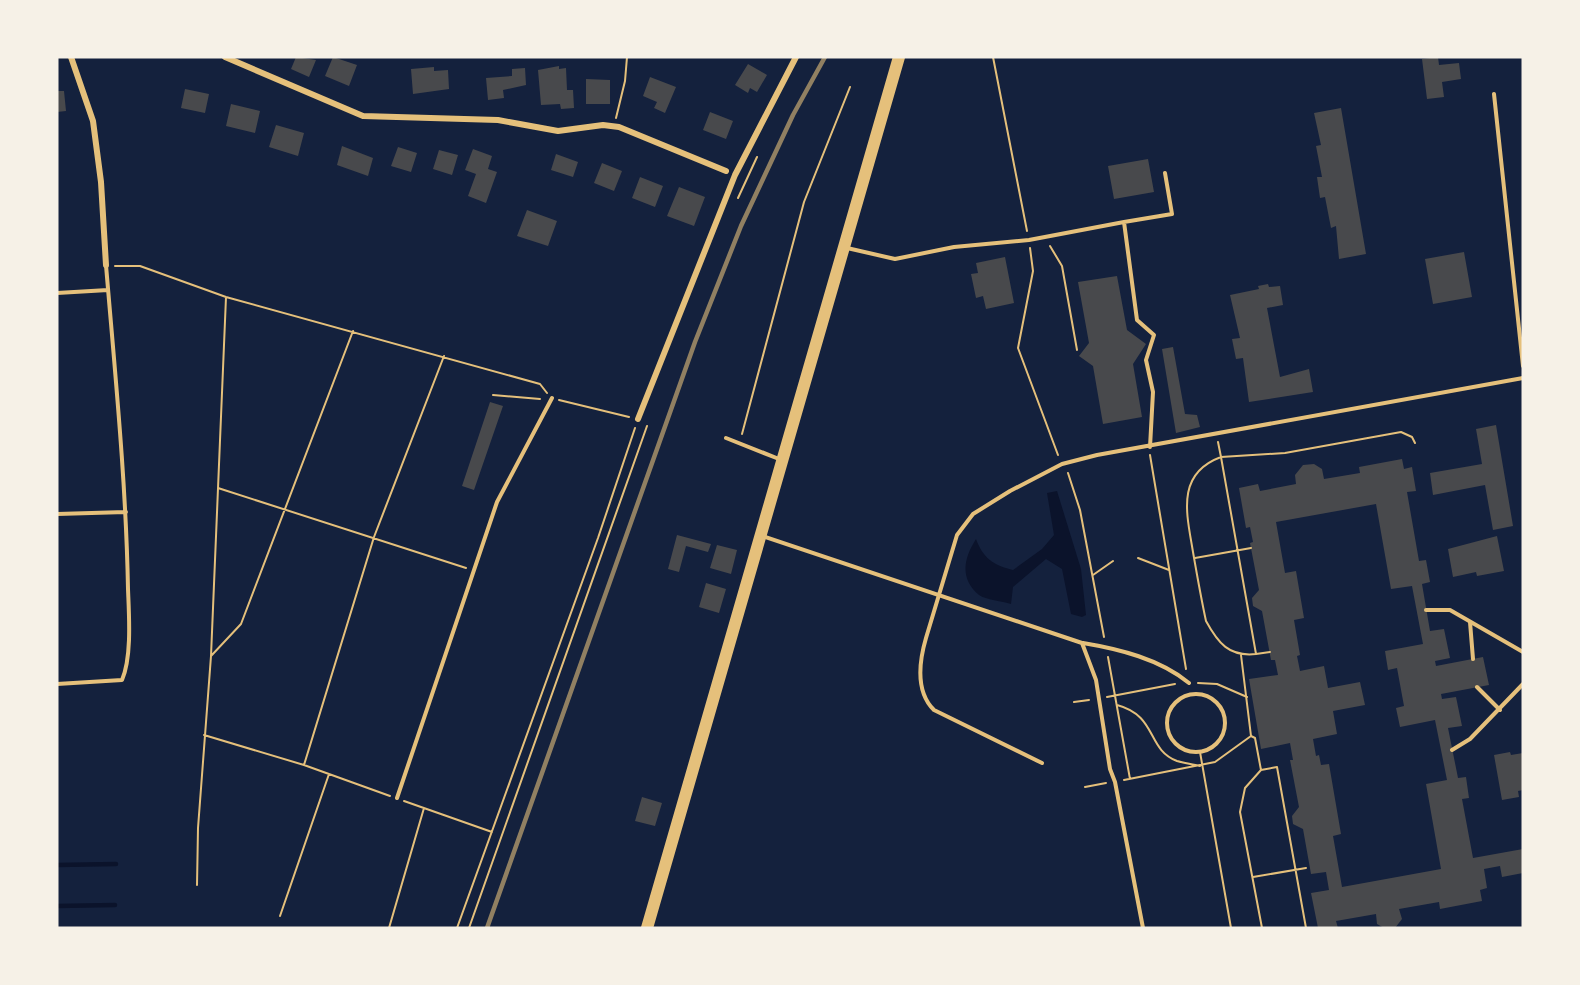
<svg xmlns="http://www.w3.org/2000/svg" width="1580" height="985" font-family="Barlow,sans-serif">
	<rect width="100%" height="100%" fill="#14213d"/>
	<path fill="#0b132b" d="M1057 491 1081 569 1086 615 1082 617 1071 614 1062 569 1046 559 1013 587 1011 604C1002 601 986 600 979 595 959 578 964 558 976 539 983 558 993 565 1013 570L1042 549 1054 535 1047 493Z"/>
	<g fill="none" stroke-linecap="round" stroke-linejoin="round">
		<path stroke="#0b132b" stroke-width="4.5" d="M57 865 116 864
			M57 906 115 905"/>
	</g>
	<path fill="#48494c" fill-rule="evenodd" d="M296 57 316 60 309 77 291 69Z
		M333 57 357 65 349 86 325 76Z
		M1438 57 1439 65 1459 63 1461 79 1442 82 1444 97 1427 99 1422 59Z
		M748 64 767 75 757 92 750 88 748 93 735 85Z
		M559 66V69L566 68 567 90H573L574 108 561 109 560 104 541 105 538 70Z
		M434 67V71L448 70 449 89 413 94 411 69Z
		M525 68 526 85 503 90 504 98 488 100 486 78 512 76V69Z
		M650 77 676 87 665 113 654 108 657 102 643 96Z
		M586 79 610 80V104H586Z
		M185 89 209 94 205 113 181 108Z
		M57 91H64L66 111 57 112Z
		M231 104 260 111 255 133 226 126Z
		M1341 108 1366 254 1339 259 1336 226 1331 228 1325 197 1320 198 1317 177H1322L1316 146 1321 145 1314 113Z
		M710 112 733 121 726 139 703 130Z
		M276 125 304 133 298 156 269 147Z
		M342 146 373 158 368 176 337 165Z
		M398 147 417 153 411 172 391 166Z
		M473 149 492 156 488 169 497 172 486 203 468 196 476 174 465 170Z
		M439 150 458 155 452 175 433 169Z
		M556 154 578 162 573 177 551 170Z
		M1148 159 1154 192 1114 199 1108 166Z
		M602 163 622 171 614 191 594 183Z
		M640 177 663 186 655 207 632 198Z
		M679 187 705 197 694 226 667 216Z
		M527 210 557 221 548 246 517 236Z
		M1464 252 1472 297 1433 304 1425 259Z
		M1005 257 1014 303 986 309 983 296 976 298 971 274 978 273 976 263Z
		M1117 276 1127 330 1146 344 1133 364 1142 417 1103 424 1093 366 1079 356 1089 343 1078 282Z
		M1268 284 1269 287 1280 286 1283 305 1267 308 1280 377 1309 369 1313 392 1249 402 1243 358 1236 359 1232 339 1240 338 1230 295 1259 289 1258 286Z
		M1173 347 1185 414 1197 415 1200 427 1176 433 1162 349Z
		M490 402 503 406 474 490 462 486Z
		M1496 425 1513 526 1493 530 1485 485 1433 495 1430 473 1482 464 1476 429Z
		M1402 459 1404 469 1412 467 1416 491 1407 492 1419 561 1426 560 1430 582 1422 584 1430 631 1444 629 1450 658 1435 661 1436 666 1483 657 1489 685 1441 694 1442 699 1456 697 1462 726 1448 728 1458 778 1466 777 1469 798 1462 799 1473 858 1523 849V873L1502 877 1500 866 1484 869 1487 888 1480 890 1482 901 1440 909 1439 902 1399 909 1402 919 1395 928H1384L1377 924 1376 914 1336 921 1338 928H1318L1311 893 1329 890 1326 872 1311 874 1303 829 1293 824 1292 816 1299 807 1290 760H1293L1290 743 1261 749 1249 679 1278 675 1275 660H1271L1262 611 1253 606 1252 598 1259 590 1250 543 1253 542 1250 527 1246 528 1239 488 1258 484 1260 491 1296 484 1295 475 1303 465 1314 464 1322 469 1324 479 1360 473 1359 467ZM1376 504 1391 589 1412 586 1423 644 1385 651 1388 670 1397 668 1404 706 1396 708 1400 727 1435 720 1447 780 1426 784 1441 869 1342 887 1333 836 1341 834 1329 764 1321 765 1319 755 1316 756 1313 739 1337 734 1333 711 1365 705 1360 682 1328 688 1324 666 1300 671 1297 656 1300 655 1294 620 1304 618 1296 571 1285 573 1276 522Z
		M677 535 711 544 708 552 686 546 679 572 668 569Z
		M1497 536 1504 571 1477 576 1476 572 1453 577 1448 549Z
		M717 545 737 550 731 574 710 568Z
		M706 583 726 589 719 613 699 607Z
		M1510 752 1511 755 1523 753V790L1518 791 1519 797 1502 800 1494 755Z
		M642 797 662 803 655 826 635 821Z"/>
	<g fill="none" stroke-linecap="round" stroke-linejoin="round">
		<path stroke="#e5c07b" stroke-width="2" d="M993 57 1027 231
			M616 118 625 81 627 57
			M738 198 757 157
			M1050 246 1062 266 1077 350
			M1030 248 1033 271 1018 348 1058 455
			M115 266H140L226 297 540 384 547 393
			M493 395 540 399
			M559 400 629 417
			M742 434 804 202 850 87
			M1218 442 1221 457C1175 474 1187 515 1193 552 1197 575 1201 598 1206 621 1218 643 1229 657 1256 654
			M1150 455 1186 669
			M1068 473 1080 510 1104 637
			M218 488 466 568
			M1138 558 1169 570
			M1195 558 1251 548
			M1093 575 1113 561
			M1270 652 1256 654 1221 457 1285 453 1401 432 1412 437 1415 443
			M1241 655 1251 736 1255 738 1261 770 1277 767 1306 928
			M211 656 241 624 353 331
			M1108 657 1130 779
			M1198 683 1217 684 1247 697
			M1107 697 1175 684
			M1074 702 1089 700
			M1117 705C1158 716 1146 749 1177 761 1184 763 1192 764 1200 766
			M204 735 304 765 390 796
			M1200 752 1231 928
			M304 765 374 537 444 356
			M1261 770 1245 788 1240 812 1262 928
			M1124 780 1215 762 1251 736
			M1085 787 1106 783
			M404 801 492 832
			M1253 877 1306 868
			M197 885 198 828 211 656 226 297
			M280 916 329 774
			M389 928 424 808
			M457 928 598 538 635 428
			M469 928 647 426"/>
		<path stroke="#e5c07b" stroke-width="4" d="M1494 94 1523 366
			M847 248 895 259 954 247 1029 240 1124 222
			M57 293 108 290
			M726 438 779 459
			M1150 447 1153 392 1146 360 1154 335 1137 320 1124 222 1172 214 1165 173
			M57 514 126 512
			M762 536 1082 643 1096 680 1110 769 1115 782 1143 928
			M1426 610H1450L1523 652
			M1470 622 1473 659
			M1083 643C1119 649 1160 659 1189 683
			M57 684 122 680C132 657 129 615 128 589 126 481 115 373 106 265
			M1477 687 1500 710
			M1167 723a29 29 0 1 1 58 0a29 29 0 1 1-58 0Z
			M1452 750 1470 739 1523 684
			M1042 763 934 710C915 691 919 662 926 638L957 535 973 514 1010 491 1062 464 1097 455 1523 378
			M397 798 497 502 552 398"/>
		<path stroke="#e5c07b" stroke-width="6" d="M71 57 93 121 101 182 106 265
			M225 57 363 116 498 120 558 131 603 125 619 127 726 171
			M638 419 735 175 796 57"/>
		<path stroke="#e5c07b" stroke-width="12" d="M647 928 899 57"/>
		<path stroke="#918062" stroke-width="4.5" d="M487 928 695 342 741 226 793 115 825 57"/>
	</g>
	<rect width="1580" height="985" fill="none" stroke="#f6f1e7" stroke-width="117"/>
</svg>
